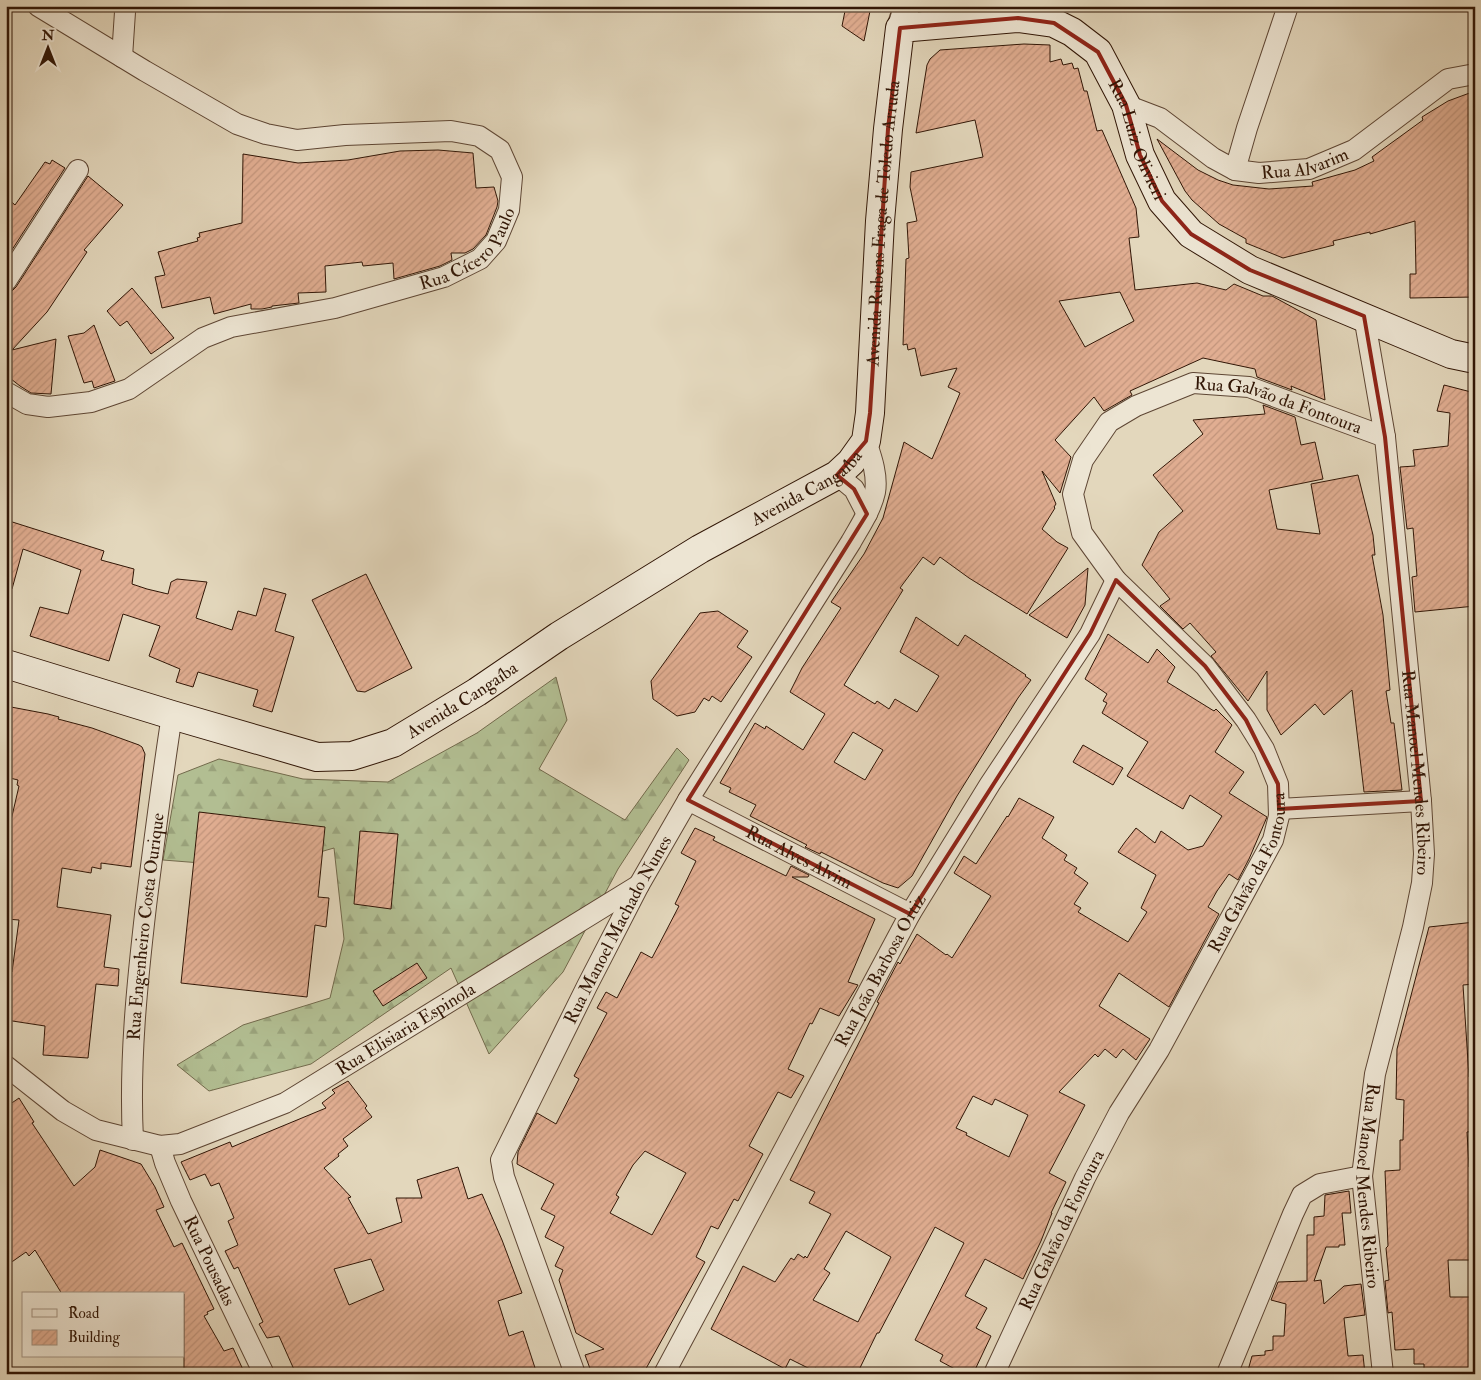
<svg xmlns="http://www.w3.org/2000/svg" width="1481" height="1380" font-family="'IM FELL Double Pica',serif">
	<defs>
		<pattern id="forest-firs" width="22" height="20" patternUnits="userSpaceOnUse" patternTransform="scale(1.25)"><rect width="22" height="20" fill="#b2be92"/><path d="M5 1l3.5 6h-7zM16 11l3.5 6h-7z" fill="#9aa37c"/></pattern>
		<pattern id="building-hatch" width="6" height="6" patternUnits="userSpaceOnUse" patternTransform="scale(1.25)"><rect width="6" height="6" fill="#e1ae92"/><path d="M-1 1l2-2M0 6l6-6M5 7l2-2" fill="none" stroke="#c2957c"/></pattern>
	</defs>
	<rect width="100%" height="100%" fill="#e3d7bc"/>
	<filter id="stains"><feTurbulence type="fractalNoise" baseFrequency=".004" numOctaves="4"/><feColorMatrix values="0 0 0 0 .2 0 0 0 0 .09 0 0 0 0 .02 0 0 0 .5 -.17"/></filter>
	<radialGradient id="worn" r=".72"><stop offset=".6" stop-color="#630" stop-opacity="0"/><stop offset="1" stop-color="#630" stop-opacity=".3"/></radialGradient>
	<path fill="url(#forest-firs)" stroke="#726a4c" d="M556 677 567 720 539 769 625 820 677 748 689 760 618 869 563 972 489 1054 451 968 311 1064 209 1091 177 1065 243 1025 330 998 344 939 334 848 264 868 163 860 178 775 219 759 303 779 388 782 477 733Z"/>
	<path fill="url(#building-hatch)" stroke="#311606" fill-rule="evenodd" d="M846 6H871L864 41 842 26Z
		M1024 44 1050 45V62L1061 59 1063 65 1072 63 1074 69 1078 68 1084 91H1087L1097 131 1102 130 1136 208 1139 237 1129 238 1135 290 1197 283 1226 290 1234 284 1263 296H1272L1316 320 1325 400 1291 386 1292 390 1257 377 1255 369 1203 358 1130 391 1132 395 1104 411 1094 397 1055 440 1071 457 1060 493 1042 471 1056 504 1054 507 1055 508 1042 529 1057 542 1068 548 1027 614 969 578 940 557 934 565 923 557 900 588 903 590 844 685 875 704 877 701 889 709 895 699 917 712 939 676 900 652 916 617 958 646 965 635 1026 675 1025 676 1031 680 1018 698 957 796 912 876 898 888 883 883 821 852 820 854 805 847 807 845 750 816 756 805 729 792 731 788 720 783 755 723 765 729 766 726 803 750 825 714 790 692 802 668 841 608 831 602 864 554 883 518 904 442 932 459 960 393 948 387 957 368 921 376 915 348 908 350 907 344 903 345 906 259 909 258 907 223 917 221 910 187 911 172 983 157 975 120 916 133 927 65 930 59 940 50ZM1120 292 1134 321 1085 347 1059 301ZM853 732 883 750 865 780 834 762Z
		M1475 91V297L1410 298V274H1416L1415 221 1370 234V232L1333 241 1334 245 1283 258 1246 243V239L1219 224 1192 200 1185 191 1157 139 1198 170 1218 180 1233 185 1269 189 1313 186 1312 182 1355 170 1374 161 1372 157 1423 120 1422 117 1448 101Z
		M438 150 473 153 476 188 494 187 498 201 497 207 486 235 473 249 465 253H451L452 260 440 266 394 279 393 263 363 266 362 262 325 266 326 292 298 293 299 303 272 306V307L262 309H251V304L214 314 210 297 162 308 155 277 165 275 158 252 198 241 197 238 200 237 199 233 242 223 243 154 298 163 348 160 400 151Z
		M52 160 65 168 6 259V197L15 205 45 162 50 164Z
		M88 176 123 205 84 250 87 252 47 312 12 350 56 339 51 394 31 393 20 386 6 375V293L12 291 16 287Z
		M132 288 174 338 151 354 127 321 120 326 107 311Z
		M94 325 115 381 94 388 92 381 84 383 68 336 84 333Z
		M1444 385 1475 393V606L1415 612 1412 577 1417 576 1413 528 1407 529 1400 467 1415 466 1413 450 1448 446 1450 413 1437 411Z
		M1263 405 1295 417 1301 445 1315 442 1323 479 1269 490 1277 529 1320 534 1311 484 1358 475 1373 535 1375 555H1372L1383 615 1390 690 1386 691 1391 723H1394L1402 790 1364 792 1352 690 1324 715 1315 704 1281 735 1267 710V671L1248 701 1211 656 1216 652 1190 623 1183 629 1160 606 1170 599 1142 565 1159 532 1183 511 1153 475 1203 434 1193 420 1265 414Z
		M6 520 104 551 101 560 134 569 132 584 147 589 168 594 171 582 177 579 207 582 196 618 232 630 238 611 256 616 264 588 286 594 275 631 294 637 272 712 253 706 258 690 198 672 193 687 176 682 180 669 149 656 160 626 123 614 109 661 30 636 40 607 68 614 81 570 23 549 12 589 6 588Z
		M1088 568 1085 605 1067 638 1029 615Z
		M366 574 412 668 365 692 357 691 312 600Z
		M718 611 748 631 737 647 752 657 721 702 712 696 709 701 704 698 695 712 677 716 653 699 651 681 700 613Z
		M1108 634 1148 663 1157 649 1175 667 1167 682 1214 711 1216 709 1232 725 1215 752 1244 772 1229 793 1267 817 1249 859 1238 880 1229 874 1217 891 1208 907 1219 914 1169 1007 1119 973 1099 1006 1150 1039 1136 1060 1123 1049 1116 1058 1105 1049 1098 1057 1095 1054 1059 1092 1085 1105 1049 1173 1066 1182 1051 1213H1052L1041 1241 1023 1279 985 1259 965 1296 987 1308 976 1328 991 1336 973 1374H964L940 1361 943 1355 915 1340 964 1243 935 1227 879 1333H877L857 1374H826L815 1368 814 1371 790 1359 785 1369 711 1329 743 1266 775 1282 791 1258 794 1260 798 1254 804 1258 805 1256 807 1258 831 1214 809 1203 815 1192 790 1180 879 1003 877 1002 898 962 900 964 917 934 946 955 947 954 952 958 991 896 954 873 964 856 976 864 1007 816 1008 817 1019 798 1054 817 1042 838 1067 855 1064 860 1077 868 1074 873 1088 883 1074 904 1081 908 1078 912 1128 942 1147 912 1141 908 1156 875 1118 852 1125 842 1136 828 1155 843 1161 831 1188 850 1203 846 1222 816 1190 795 1183 809 1127 776 1148 742 1102 713 1107 703 1103 701 1107 694 1085 679ZM973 1096 992 1105 995 1099 1028 1115 1009 1157 966 1135 967 1133 956 1128ZM846 1231 891 1257 858 1322 813 1300 830 1273 824 1269Z
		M11 707 48 714 59 717 58 719 92 728 139 745 142 747 145 754 131 867 101 863V869L92 867 91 873 62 868 57 907 111 915 104 967 119 969 118 986 96 984 88 1058 43 1055 45 1026 6 1020V971L12 972 19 920 6 919V828L9 829 19 786 17 785 18 780 6 777V729Z
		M1083 745 1123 768 1113 785 1073 762Z
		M199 812 325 827 318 897 329 898 326 927 315 925 307 997 181 983Z
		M695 828 715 837 713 840 786 876 791 866 809 875 808 877H792L875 919 848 982 858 985 839 1016 820 1008 812 1024 810 1023 788 1069 804 1076 791 1098 778 1092 749 1146 763 1154 738 1201 734 1199 718 1229 711 1226 696 1257 705 1262 643 1374H592L585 1355 604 1349 576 1333 559 1280 563 1270 555 1266 564 1247 545 1237 555 1216 541 1209 554 1184 517 1164 518 1152 537 1113 556 1124 579 1079 574 1076 607 1013 597 1008 606 992 617 998 641 952 652 958 679 906 675 904 696 861 681 853ZM645 1151 686 1173 652 1235 610 1213 619 1197 616 1195 633 1165Z
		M360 831 398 834 391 909 354 904Z
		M1475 922V984L1463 985 1469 1077 1475 1076V1131L1467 1132 1469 1167H1475V1260H1448L1450 1297H1475V1374H1424V1364H1414V1349L1395 1350 1392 1312 1388 1313 1385 1281 1389 1280 1386 1248 1388 1246 1385 1171 1400 1170V1140H1403L1404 1100 1396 1099 1397 1049 1429 927Z
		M417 963 427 978 383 1006 373 991Z
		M348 1081 367 1106 365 1108 372 1117 343 1139 348 1146 338 1154 339 1156 324 1168 351 1197 348 1198 368 1234 402 1222 396 1198H422L417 1180 458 1167 468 1199 482 1194 502 1240 522 1293 498 1301 509 1336 523 1331 537 1374H296L279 1336 267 1338 259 1324 263 1322 238 1267 234 1269 225 1251 238 1245 228 1221 234 1218 219 1183 211 1186 205 1174 190 1180 181 1162 230 1142 232 1147 326 1108 322 1103 335 1093 332 1090ZM371 1259 384 1290 349 1305 334 1269Z
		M19 1098 34 1122 32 1123 74 1186 95 1167 100 1150 141 1164 155 1187 164 1207 156 1210 174 1247 182 1243 214 1309 207 1312 208 1314 204 1316 224 1351 233 1348 245 1374H184V1294H62L35 1250 29 1256 26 1252 6 1266V1107Z
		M1349 1191 1351 1213H1342L1345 1245H1339V1247H1326L1314 1281 1321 1280 1324 1304 1344 1286 1361 1284 1365 1315 1344 1318 1348 1356 1363 1355 1365 1374H1247L1252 1356 1265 1355V1351L1273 1350V1336H1284L1286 1304 1271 1300 1278 1282 1307 1281V1235H1314V1217L1324 1216 1325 1195Z"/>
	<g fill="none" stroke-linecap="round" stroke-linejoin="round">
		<defs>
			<g id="minor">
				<path d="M122 57 125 12 124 6"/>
				<path id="s1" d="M1126 105 1160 118 1213 158 1235 170 1259 173 1309 169 1354 150 1448 79 1475 74"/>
				<path d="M1235 170 1247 128 1288 6"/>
				<path d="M6 281 78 170"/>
				<path id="s2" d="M1364 316 1385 437 1421 801 1424 854 1422 883 1413 927 1375 1074 1362 1176 1383 1374"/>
				<path id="s3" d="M6 392 27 404 48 407 91 402 129 389 203 338 231 327 335 308 444 277 480 259 496 241 509 210 512 177 500 150 479 136 451 131 345 135 297 140 266 134 237 124 145 71 38 6"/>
				<path d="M837 475 854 489 867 514"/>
				<path id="s4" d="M688 800 910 914"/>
				<path d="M1279 809 1421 801"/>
				<path id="s5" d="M6 1066 63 1111 96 1130 160 1146 180 1144 285 1103 639 885"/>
				<path id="s6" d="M133 1140C129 1062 137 984 146 906 154 842 162 779 172 715"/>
				<path id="s7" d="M160 1146 165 1163 181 1201 264 1374"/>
				<path id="s8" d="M575 1374 504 1177 501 1160 587 986 639 885 688 800 851 542C860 526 871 510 875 492 878 475 871 456 866 441"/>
				<path id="s9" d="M664 1374 910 914 990 784 1090 634 1116 580"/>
				<path id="s10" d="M994 1374 1085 1178 1119 1113 1159 1050 1273 840 1279 816 1278 784 1264 749 1246 720 1205 666 1116 580 1082 533 1073 494 1083 460 1109 422 1136 406 1193 383 1249 387 1385 437"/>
				<path d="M1227 1374 1293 1214 1302 1195 1320 1184 1362 1176"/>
			</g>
			<path id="tertiary" d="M900 28 907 6"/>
			<g id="secondary">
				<path id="s11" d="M6 664 172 715 317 757 352 756 393 743 477 692 559 636 700 549 837 475 851 462 866 441 870 413 880 221 888 129 900 28 1018 18 1054 23 1072 32 1098 52 1126 105 1140 155 1162 201 1191 234 1250 270 1451 354 1475 359"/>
			</g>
		</defs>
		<use href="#minor" stroke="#5e4634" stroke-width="22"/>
		<use href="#tertiary" stroke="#5e4634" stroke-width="28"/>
		<use href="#secondary" stroke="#311606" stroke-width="30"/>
		<use href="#minor" stroke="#ede5d3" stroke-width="20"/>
		<use href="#tertiary" stroke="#ede5d3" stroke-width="25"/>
		<use href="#secondary" stroke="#ede5d3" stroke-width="28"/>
	</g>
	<path fill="none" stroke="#8f2418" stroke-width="4" stroke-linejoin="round" d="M1018 18 1054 23 1098 52 1126 105 1140 155 1162 201 1191 234 1250 270 1364 316 1385 437 1421 801 1279 809 1278 784 1246 720 1205 666 1116 580 1090 634 910 914 688 800 867 514 854 489 837 475 866 441 870 413 888 129 900 28Z"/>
	<g text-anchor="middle" stroke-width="4.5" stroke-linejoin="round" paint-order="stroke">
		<g font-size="18" fill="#311606" stroke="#ede5d3">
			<text dy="6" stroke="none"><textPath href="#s11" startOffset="1685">Rua Luiz Olivieri</textPath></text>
			<text dy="6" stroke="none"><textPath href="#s1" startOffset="199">Rua Alvarim</textPath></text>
			<text dy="6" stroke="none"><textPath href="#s11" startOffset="1185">Avenida Rubens Fraga de Toledo Arruda</textPath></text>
			<text dy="6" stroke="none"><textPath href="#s3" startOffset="505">Rua Cícero Paulo</textPath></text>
			<text dy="6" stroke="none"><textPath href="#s10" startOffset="1284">Rua Galvão da Fontoura</textPath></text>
			<text dy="6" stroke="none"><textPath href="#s11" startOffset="889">Avenida Cangaíba</textPath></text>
			<text dy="6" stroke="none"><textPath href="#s11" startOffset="484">Avenida Cangaíba</textPath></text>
			<text dy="6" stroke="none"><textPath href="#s2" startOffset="460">Rua Manoel Mendes Ribeiro</textPath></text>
			<text dy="6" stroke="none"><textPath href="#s4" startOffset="125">Rua Alves Alvim</textPath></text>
			<text dy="6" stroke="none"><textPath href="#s10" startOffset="564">Rua Galvão da Fontoura</textPath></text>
			<text dy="6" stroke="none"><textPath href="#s6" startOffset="214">Rua Engenheiro Costa Ourique</textPath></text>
			<text dy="6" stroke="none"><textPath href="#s8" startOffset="485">Rua Manoel Machado Nunes</textPath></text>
			<text dy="6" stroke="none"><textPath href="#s9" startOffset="458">Rua João Barbosa Ortiz</textPath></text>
			<text dy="6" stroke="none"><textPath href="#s5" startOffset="451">Rua Elisiaria Espinola</textPath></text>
			<text dy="6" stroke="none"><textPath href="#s2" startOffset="880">Rua Manoel Mendes Ribeiro</textPath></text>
			<text dy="6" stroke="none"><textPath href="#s10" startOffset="159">Rua Galvão da Fontoura</textPath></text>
			<text dy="6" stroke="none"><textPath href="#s7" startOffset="125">Rua Pousadas</textPath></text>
		</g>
	</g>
	<rect width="1481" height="1380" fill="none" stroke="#e3d7bc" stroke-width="25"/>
	<rect x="8" y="8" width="1466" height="1365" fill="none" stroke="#311606" stroke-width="2.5"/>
	<rect x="12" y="12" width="1456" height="1355" fill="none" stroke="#311606"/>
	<rect x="22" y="1292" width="162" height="65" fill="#ede5d3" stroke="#a29281"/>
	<rect x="32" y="1309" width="25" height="8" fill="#ede5d3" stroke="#a29281"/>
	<text x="68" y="1318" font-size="15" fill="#311606">Road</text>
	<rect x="32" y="1330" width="25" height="15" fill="url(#building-hatch)" stroke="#a29281"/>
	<text x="68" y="1342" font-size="15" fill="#311606">Building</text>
	<g transform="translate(48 48)" stroke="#ede5d3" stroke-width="4" paint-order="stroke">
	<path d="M0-4L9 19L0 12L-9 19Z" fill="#311606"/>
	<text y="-8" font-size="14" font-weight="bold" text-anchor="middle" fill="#311606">N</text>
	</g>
	<rect width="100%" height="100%" filter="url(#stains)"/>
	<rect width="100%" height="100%" fill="url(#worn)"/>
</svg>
